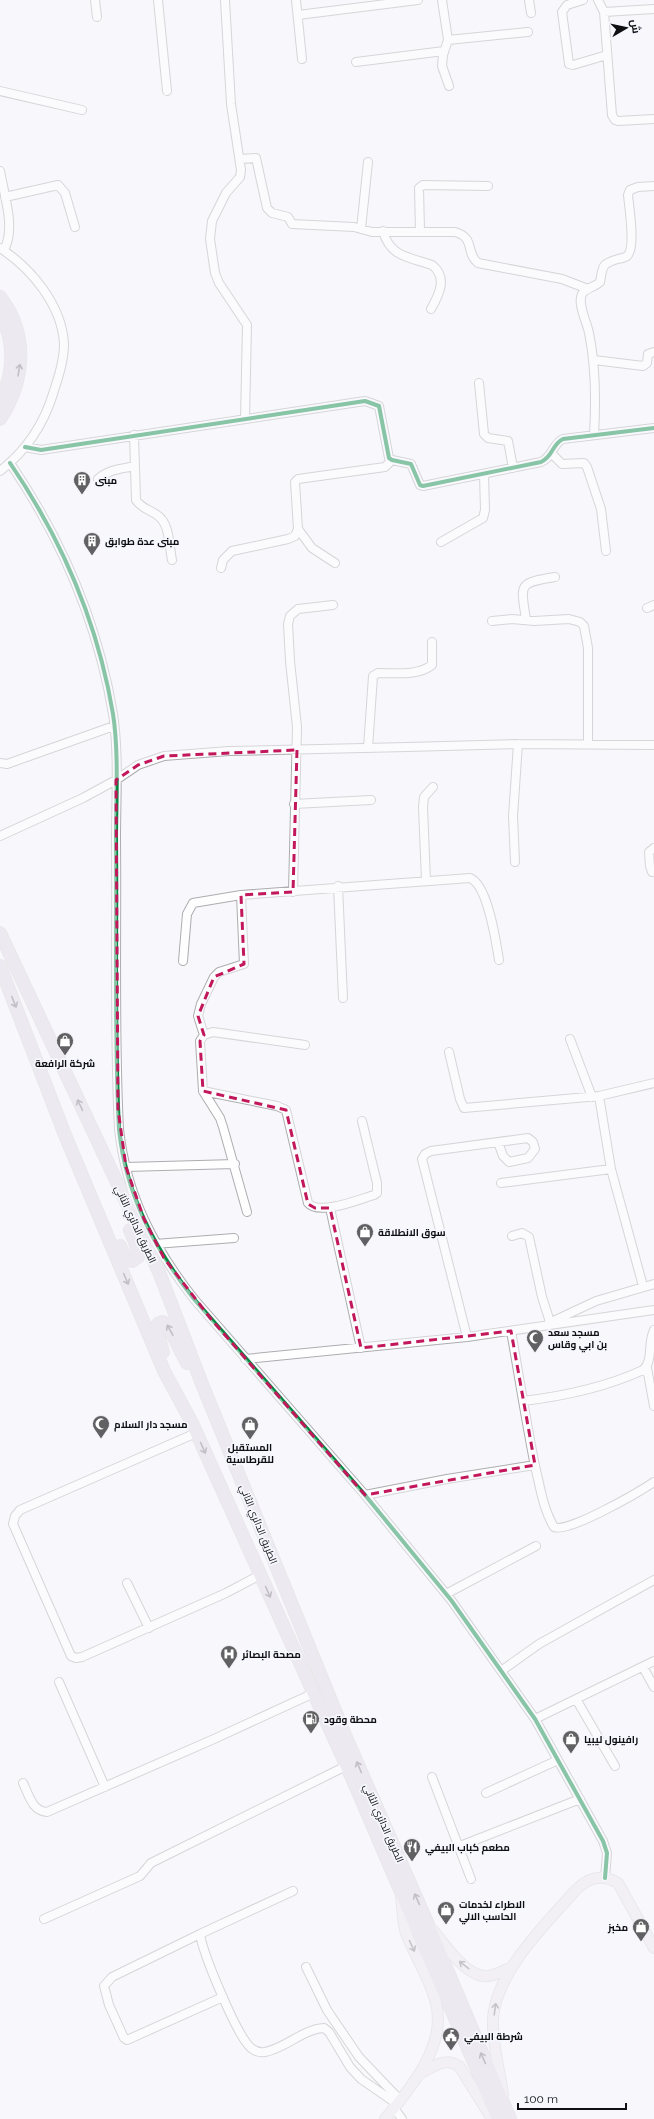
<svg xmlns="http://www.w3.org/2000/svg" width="654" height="2119" font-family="Raleway,Cairo,sans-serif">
	<rect width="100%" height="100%" fill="#f8f8fc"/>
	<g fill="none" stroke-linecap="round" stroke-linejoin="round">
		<defs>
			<path id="minor" d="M95 0 97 17
				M158 0 167 91
				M225 0 231 104 241 170 240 177 226 193 212 221 210 239 215 273 219 283 247 325 245 419
				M296 0 302 59
				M442 0 448 40 443 55 442 66 449 86
				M529 0 531 13
				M583 0 567 5 562 12 569 64 573 65 607 55
				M598 0 604 12 612 115 615 120 618 121 654 119
				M604 12 654 9
				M298 15 418 0
				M448 40 528 32
				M356 62 444 51
				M0 91 82 110
				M240 159 256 158 267 208 272 213 288 217 292 224 354 227 372 232H455C476 238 465 253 478 263L562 279 588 289
				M0 171C4 195 16 228 4 250
				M5 197 58 185 65 193 75 227
				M361 229 368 162
				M383 231C390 257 409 257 432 265 448 277 439 295 431 309
				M420 231 419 188 423 185 488 186
				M0 248C31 268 62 305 64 344 64 361 58 378 53 394 43 426 26 451 0 471
				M594 360 643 366 647 363 648 354 654 352
				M479 383 484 434 488 438 508 441 513 468
				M134 435 136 500C141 508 150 510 157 515 170 523 169 546 172 560
				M594 435C596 401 596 367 589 333 587 322 577 304 582 294 585 288 595 287 600 282 603 266 601 264 618 259 621 258 625 258 627 256 636 249 629 206 628 195L630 190 638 187 654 186
				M25 447 41 450 365 401 379 406 389 458 392 460 411 464 420 485 423 486 541 462C553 457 552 444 563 439L654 428
				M552 454 562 464 584 463 587 467 601 509 606 551
				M10 463C61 538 98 624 113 714 119 752 116 800 116 839 117 935 114 1033 119 1129 126 1195 154 1248 194 1299L365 1495 451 1600 535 1719 603 1841 607 1853 605 1878
				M98 479C109 469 121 469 135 466
				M441 542 483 518 485 510 484 474
				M335 563 312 548 298 529 295 482 298 479 385 467 392 460
				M221 568 223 560 232 551 288 539 295 536 298 529
				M647 608 654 605
				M526 620C521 584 517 583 555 577
				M492 621 512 619 534 621 569 619 580 622 584 626 588 648V744
				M368 748 373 676 378 673C395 673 418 676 432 665V642
				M0 763 7 764 114 726
				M294 804 371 800
				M0 836 83 798 116 780 138 765 164 756 229 751 407 747 518 744 654 745
				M515 862 513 816 518 744
				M652 872 650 866 649 852 654 848
				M426 881 423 807 424 797 433 787
				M338 886 343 998
				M293 892 297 727 290 661 288 624 290 616 298 609 333 605
				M183 961 187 914 193 903 241 895 470 878C488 885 496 942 499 960
				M204 1035 198 1016 201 1004 214 977 219 972 244 964 241 895
				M570 1039 592 1097
				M449 1052 460 1099 464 1108 599 1096 654 1083
				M203 1091 277 1106 286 1110 308 1203C319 1216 360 1199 374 1195L377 1193V1183L362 1121
				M599 1096 611 1169 643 1286
				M126 1167 235 1164
				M501 1183 611 1169
				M330 1208 361 1348
				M247 1212 223 1127 220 1118 203 1091 200 1041 204 1035 213 1032 305 1045
				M512 1236 522 1233 529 1237 542 1297 550 1322
				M155 1244 234 1238
				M549 1323 596 1301 654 1284
				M511 1331C519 1376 526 1421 535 1466 540 1486 543 1509 554 1527 567 1534 639 1492 654 1482
				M467 1337 422 1159 425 1154 431 1151 528 1138 533 1142 535 1149 528 1158 509 1162 503 1156 498 1142
				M245 1359 467 1337 654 1310
				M647 1368 654 1406
				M523 1401C565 1396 604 1388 643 1370 654 1360 647 1344 654 1330
				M196 1433 20 1510 15 1516 13 1524 71 1656 76 1658 82 1657 226 1593 260 1575
				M365 1495 447 1479 535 1465
				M127 1583 149 1628
				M446 1594 536 1546
				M643 1667 654 1687
				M501 1671 539 1644 654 1580
				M59 1682 105 1787
				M576 1699 615 1766
				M535 1719 654 1661
				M432 1777 471 1879
				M23 1783C29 1795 32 1811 47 1812L214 1739 314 1693
				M486 1793 558 1760
				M460 1846 580 1799
				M293 1891 200 1934C203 1954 237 2036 251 2048 255 2051 260 2053 265 2052 286 2048 303 2029 324 2028L329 2032 350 2067 361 2079 397 2104
				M44 1919 140 1876 151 1863 346 1766
				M200 1934 112 1977 104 1986 109 2005 124 2038 127 2040 223 1997
				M306 1967 327 2010 359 2057 400 2100
				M394 2108 402 2119"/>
			<path id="major" d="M433 1930C444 1944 468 1979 488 1976 496 1975 504 1970 512 1967
				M421 2073C435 2066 445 2057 459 2066L492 2119
				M503 2095C500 2070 492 2045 493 2019 496 1972 544 1926 574 1892 587 1878 600 1873 618 1883L654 1948
				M385 2119C410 2089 447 2046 436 2003 430 1979 415 1957 406 1933 402 1921 403 1909 401 1897"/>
			<path id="highway" d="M0 297C29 334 25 381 0 419
				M0 315C16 340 14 375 0 401
				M0 933 159 1272 202 1384 345 1735 427 1922 510 2119
				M0 966 65 1135 164 1371 192 1423 356 1787 498 2119
				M120 1246 127 1260 132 1261 138 1257 139 1252 130 1230
				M163 1352 156 1328 158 1324 162 1322 167 1324 187 1363"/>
		</defs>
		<use href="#minor" stroke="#adadb0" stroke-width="10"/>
		<use href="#major" stroke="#d6d6d8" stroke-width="12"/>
		<use href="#highway" stroke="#d6d6d8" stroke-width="14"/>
		<use href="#minor" stroke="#fefeff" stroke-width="8"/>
		<use href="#major" stroke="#ebe7ed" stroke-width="10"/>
		<use href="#highway" stroke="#ded7e2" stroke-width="12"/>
		<defs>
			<path id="cycleway" d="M25 447 41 450 365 401 379 406 389 458 392 460 411 464 420 485 423 486 541 462C553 457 552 444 563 439L654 428
				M10 463C61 538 98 624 113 714 119 752 116 800 116 839 117 935 114 1033 119 1129 126 1195 154 1248 194 1299L365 1495 451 1600 535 1719 603 1841 607 1853 605 1878"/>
		</defs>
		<use href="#cycleway" stroke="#f6f6fe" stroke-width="6"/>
		<use href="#cycleway" stroke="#00873e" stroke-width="4"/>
	</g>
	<defs><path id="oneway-shaft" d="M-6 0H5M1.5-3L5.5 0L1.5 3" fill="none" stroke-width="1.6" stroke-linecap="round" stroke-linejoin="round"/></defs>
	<g stroke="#817d84">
		<use href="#oneway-shaft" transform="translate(19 370) rotate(-81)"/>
		<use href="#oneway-shaft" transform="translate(14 1002) rotate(68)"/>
		<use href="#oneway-shaft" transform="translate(80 1105) rotate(-115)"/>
		<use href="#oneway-shaft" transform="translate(126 1279) rotate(67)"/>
		<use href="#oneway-shaft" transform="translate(170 1330) rotate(-119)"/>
		<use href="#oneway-shaft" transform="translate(203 1448) rotate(66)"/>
		<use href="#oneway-shaft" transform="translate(268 1592) rotate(66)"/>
		<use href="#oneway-shaft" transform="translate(359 1767) rotate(-113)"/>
		<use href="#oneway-shaft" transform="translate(417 1899) rotate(-114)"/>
		<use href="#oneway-shaft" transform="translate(483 2058) rotate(-114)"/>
	</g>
	<g stroke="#88868a">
		<use href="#oneway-shaft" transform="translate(412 1946) rotate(65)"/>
		<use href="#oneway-shaft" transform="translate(464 1965) rotate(-142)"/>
		<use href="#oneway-shaft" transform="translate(495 2009) rotate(-82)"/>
	</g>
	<path d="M0 0H654V2119H0ZM297 750 293 892 241 895 244 964 214 977 198 1016 204 1035 200 1041 203 1091 286 1110 308 1204 315 1208H330L361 1348 511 1331 535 1465 365 1495 211 1319 164 1258 144 1219 126 1167 118 1109 116 780 138 765 164 756Z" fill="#f8f8fc" fill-opacity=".55" fill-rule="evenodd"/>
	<path fill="none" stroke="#c2185b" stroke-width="3" stroke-dasharray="8 5" stroke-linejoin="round" d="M297 750 293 892 241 895 244 964 214 977 198 1016 204 1035 200 1041 203 1091 286 1110 308 1204 315 1208H330L361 1348 511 1331 535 1465 365 1495 211 1319 164 1258 144 1219 126 1167 118 1109 116 780 138 765 164 756Z"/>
	<defs>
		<symbol id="building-pin" viewBox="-11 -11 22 30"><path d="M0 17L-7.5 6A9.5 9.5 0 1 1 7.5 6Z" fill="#616164" stroke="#f6f6fe"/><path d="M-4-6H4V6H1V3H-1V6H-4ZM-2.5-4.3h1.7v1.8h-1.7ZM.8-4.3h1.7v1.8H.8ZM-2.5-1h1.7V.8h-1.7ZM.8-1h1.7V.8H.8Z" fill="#fff"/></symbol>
		<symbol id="shop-pin" viewBox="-11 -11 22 30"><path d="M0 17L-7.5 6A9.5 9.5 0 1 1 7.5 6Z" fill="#616164" stroke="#f6f6fe"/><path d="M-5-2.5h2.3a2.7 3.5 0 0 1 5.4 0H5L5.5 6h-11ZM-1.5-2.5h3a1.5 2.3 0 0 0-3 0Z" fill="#fff"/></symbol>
		<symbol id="mosque-pin" viewBox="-11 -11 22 30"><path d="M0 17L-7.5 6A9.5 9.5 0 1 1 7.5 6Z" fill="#616164" stroke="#f6f6fe"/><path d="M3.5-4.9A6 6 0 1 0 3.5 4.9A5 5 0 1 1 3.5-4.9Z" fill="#fff"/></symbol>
		<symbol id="hospital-pin" viewBox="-11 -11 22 30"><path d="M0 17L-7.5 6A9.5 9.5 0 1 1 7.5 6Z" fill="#616164" stroke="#f6f6fe"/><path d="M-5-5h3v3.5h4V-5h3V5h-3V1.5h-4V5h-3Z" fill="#fff"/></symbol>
		<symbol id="fuel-pin" viewBox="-11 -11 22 30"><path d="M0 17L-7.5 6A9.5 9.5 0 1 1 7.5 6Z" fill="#616164" stroke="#f6f6fe"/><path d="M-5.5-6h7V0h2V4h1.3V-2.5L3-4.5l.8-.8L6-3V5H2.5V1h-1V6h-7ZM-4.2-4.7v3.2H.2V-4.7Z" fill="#fff"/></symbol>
		<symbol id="restaurant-pin" viewBox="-11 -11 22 30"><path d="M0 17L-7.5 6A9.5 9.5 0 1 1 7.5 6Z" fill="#616164" stroke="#f6f6fe"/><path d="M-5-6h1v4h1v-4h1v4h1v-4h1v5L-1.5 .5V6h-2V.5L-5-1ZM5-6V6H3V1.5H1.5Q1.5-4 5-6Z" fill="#fff"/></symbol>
		<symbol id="civic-pin" viewBox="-11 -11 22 30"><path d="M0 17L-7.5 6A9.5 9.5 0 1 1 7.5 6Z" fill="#616164" stroke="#f6f6fe"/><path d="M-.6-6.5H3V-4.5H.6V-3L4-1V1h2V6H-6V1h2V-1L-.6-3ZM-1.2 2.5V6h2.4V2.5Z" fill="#fff"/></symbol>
	</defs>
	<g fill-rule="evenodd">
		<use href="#building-pin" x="72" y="470" width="20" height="27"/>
		<use href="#building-pin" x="82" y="531" width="20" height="27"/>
		<use href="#shop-pin" x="55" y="1031" width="20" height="27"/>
		<use href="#shop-pin" x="355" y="1222" width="20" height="27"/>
		<use href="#mosque-pin" x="525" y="1328" width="20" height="27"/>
		<use href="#mosque-pin" x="91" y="1414" width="20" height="27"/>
		<use href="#shop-pin" x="240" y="1415" width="20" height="27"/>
		<use href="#hospital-pin" x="219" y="1644" width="20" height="27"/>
		<use href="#fuel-pin" x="301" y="1709" width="20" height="27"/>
		<use href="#shop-pin" x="561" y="1729" width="20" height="27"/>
		<use href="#restaurant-pin" x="402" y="1837" width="20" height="27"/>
		<use href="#shop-pin" x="436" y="1900" width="20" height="27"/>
		<use href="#shop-pin" x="631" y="1917" width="20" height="27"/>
		<use href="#civic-pin" x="441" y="2026" width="20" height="27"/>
	</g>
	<g text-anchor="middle" stroke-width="3.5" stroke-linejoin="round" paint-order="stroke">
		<g font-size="10" font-weight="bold" fill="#101012" stroke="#f6f6fe" text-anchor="start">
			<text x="95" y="484">مبنى</text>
			<text x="105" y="545">مبنى عدة طوابق</text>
			<text x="65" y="1067" text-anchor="middle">شركة الرافعة</text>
			<text x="378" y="1236">سوق الانطلاقة</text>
			<text x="548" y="1336">مسجد سعد<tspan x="548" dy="12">بن ابي وقاس</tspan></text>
			<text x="114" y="1428">مسجد دار السلام</text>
			<text x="250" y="1451" text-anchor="middle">المستقبل<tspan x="250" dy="12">للقرطاسية</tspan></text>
			<text x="242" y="1658">مصحة البصائر</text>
			<text x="324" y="1723">محطة وقود</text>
			<text x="584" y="1743">رافينول ليبيا</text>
			<text x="425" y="1851">مطعم كباب البيفي</text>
			<text x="459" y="1908">الاطراء لخدمات<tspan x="459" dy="12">الحاسب الالي</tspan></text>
			<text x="628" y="1931" text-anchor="end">مخبز</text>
			<text x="464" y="2040">شرطة البيفي</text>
		</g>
		<g font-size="10" fill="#101012" stroke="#f6f6fe">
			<text transform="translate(136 1224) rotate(65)" y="4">الطريق الدائري الثاني</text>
			<text transform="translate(259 1524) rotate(68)" y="4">الطريق الدائري الثاني</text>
			<text transform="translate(384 1823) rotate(66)" y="4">الطريق الدائري الثاني</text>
		</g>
	</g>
	<g transform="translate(626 28) rotate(81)" stroke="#f6f6fe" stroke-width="3" paint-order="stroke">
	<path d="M0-3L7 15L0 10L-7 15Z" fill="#101012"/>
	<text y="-6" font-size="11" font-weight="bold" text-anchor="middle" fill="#101012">ش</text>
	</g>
	<path d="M518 2103v6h108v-6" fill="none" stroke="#101012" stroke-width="2"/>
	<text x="524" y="2103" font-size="12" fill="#101012" stroke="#f6f6fe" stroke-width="3" paint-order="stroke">100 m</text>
</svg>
